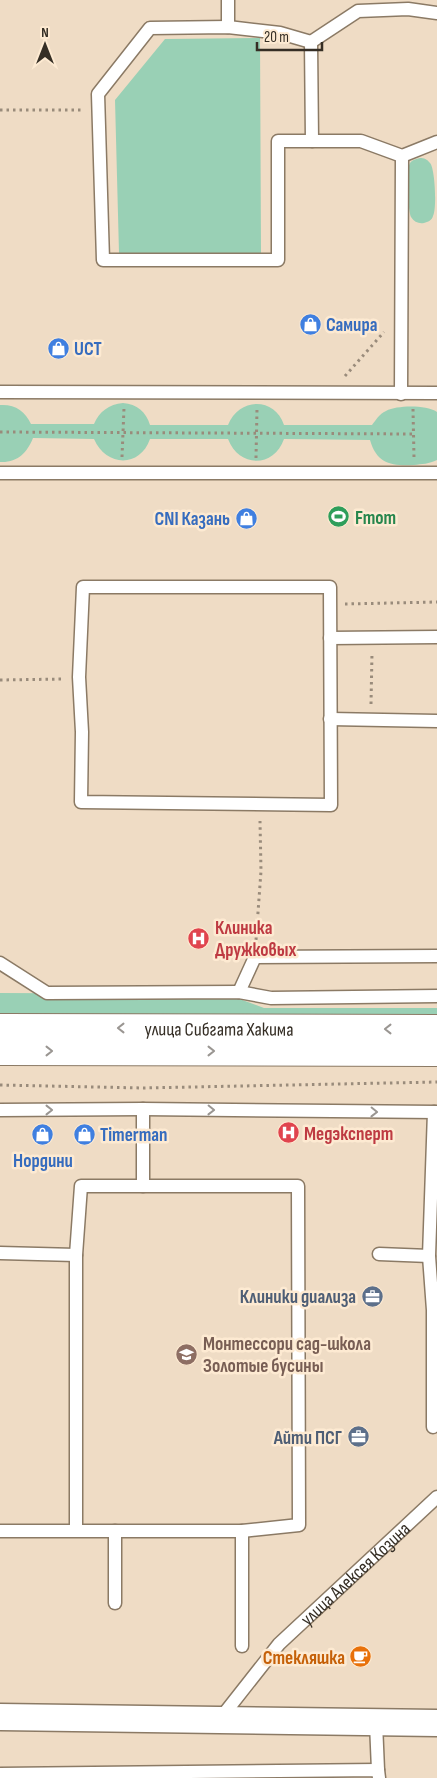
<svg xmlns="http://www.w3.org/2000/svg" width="437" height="1778" font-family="'Sofia Sans Condensed',sans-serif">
	<rect width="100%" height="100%" fill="#efdcc5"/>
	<path fill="#99d0b5" d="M260 38 261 254 119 253 115 100 165 39Z
		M420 158C424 158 427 159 430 163 435 168 437 209 433 216 432 220 428 222 424 223 419 224 414 222 411 217 408 211 406 169 410 163 412 160 416 159 420 158Z
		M123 403C137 404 146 412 150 425H228C239 397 275 397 284 425H372C376 420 379 414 386 411 398 405 426 405 437 412V460C429 464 422 464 414 465 391 466 377 464 370 440L284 439C274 468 239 468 228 439H150C140 468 106 467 94 439L33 438C27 453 17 463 0 462V405C15 404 25 411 31 424H94C99 412 109 404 123 403Z
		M0 993 226 994 264 1008H437V1016L0 1015Z"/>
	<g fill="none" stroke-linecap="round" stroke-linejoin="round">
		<defs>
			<g id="service">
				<path d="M228 0V27"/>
				<path d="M311 42 280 33 228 27 150 28 98 94 103 260H278V141H361L402 156 437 142"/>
				<path d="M311 42 358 11 408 9 437 13"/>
				<path d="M311 42 312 141"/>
				<path d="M0 392 437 393"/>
				<path d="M401 394 402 156"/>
				<path d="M0 473H437"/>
				<path d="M83 587H330L331 805 81 802 82 732 79 677Z"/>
				<path d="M330 638 437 637"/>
				<path d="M330 719 437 721"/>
				<path d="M0 963 47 993 239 992 271 998 437 996"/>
				<path d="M239 992 255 957 437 956"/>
				<path d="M0 1110 143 1109 437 1112"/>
				<path d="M143 1186V1109"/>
				<path d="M0 1253 76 1255"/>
				<path d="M379 1254 429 1256"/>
				<path d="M433 1427V1310L429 1256 434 1112"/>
				<path d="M0 1531H242L299 1525 298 1186H81L76 1255V1531"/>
				<path d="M115 1531V1603"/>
				<path d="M242 1646V1531"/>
				<path id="s1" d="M220 1719 279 1644 437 1497"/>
				<path d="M376 1723 378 1770"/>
				<path d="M0 1774 378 1770 379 1778"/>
			</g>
			<path id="minor" d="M0 1717 437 1723"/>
			<g id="secondary">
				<path id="s2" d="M0 1028 437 1029"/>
				<path d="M0 1051 437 1052"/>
			</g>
		</defs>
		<use href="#service" stroke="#8b7a65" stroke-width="15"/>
		<use href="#minor" stroke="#8b7a65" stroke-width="29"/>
		<use href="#secondary" stroke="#8b7a65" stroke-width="30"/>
		<path stroke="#998b7b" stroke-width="3" stroke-dasharray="2.5 4" stroke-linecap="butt" d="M0 110H83
			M345 376 384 332
			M413 409 414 458
			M0 432 414 434
			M122 457 124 408
			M256 458 257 409
			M345 604 437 602
			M0 680 64 679
			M371 704 372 653
			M256 940 261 871 260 821
			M0 1085 143 1088 437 1082"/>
		<use href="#service" stroke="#fff" stroke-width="12"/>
		<use href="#minor" stroke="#fff" stroke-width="26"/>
		<use href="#secondary" stroke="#fff" stroke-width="28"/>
	</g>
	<defs><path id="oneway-chevron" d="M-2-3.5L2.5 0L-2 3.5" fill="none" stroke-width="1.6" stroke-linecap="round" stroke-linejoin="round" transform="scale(1.25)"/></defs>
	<g stroke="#9a9692">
		<use href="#oneway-chevron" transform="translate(121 1028) rotate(-180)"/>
		<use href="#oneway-chevron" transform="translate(388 1029) rotate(-180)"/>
		<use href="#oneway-chevron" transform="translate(49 1051)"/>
		<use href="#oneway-chevron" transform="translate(211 1051)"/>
		<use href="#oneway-chevron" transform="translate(49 1110)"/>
		<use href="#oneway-chevron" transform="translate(211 1110) rotate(1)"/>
		<use href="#oneway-chevron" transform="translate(374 1112) rotate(1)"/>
	</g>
	<defs>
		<symbol id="shop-disc" viewBox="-11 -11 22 22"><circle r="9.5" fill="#3f7fe0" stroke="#fdead2"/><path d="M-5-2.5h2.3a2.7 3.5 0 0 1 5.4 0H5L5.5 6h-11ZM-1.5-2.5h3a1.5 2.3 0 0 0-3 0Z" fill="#fff"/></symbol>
		<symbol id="stadium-disc" viewBox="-11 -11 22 22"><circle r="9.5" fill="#2e9e5b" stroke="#fdead2"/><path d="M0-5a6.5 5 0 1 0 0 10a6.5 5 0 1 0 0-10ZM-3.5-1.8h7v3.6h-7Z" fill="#fff"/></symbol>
		<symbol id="hospital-disc" viewBox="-11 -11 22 22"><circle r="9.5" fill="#e0444e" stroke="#fdead2"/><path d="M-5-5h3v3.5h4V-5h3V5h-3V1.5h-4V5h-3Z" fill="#fff"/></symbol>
		<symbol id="office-disc" viewBox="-11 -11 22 22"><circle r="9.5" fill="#5c6f8a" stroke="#fdead2"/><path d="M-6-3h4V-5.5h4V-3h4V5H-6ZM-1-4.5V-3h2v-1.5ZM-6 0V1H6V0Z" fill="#fff"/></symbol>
		<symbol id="school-disc" viewBox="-11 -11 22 22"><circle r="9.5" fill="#8d6e63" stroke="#fdead2"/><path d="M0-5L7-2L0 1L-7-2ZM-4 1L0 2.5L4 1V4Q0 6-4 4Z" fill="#fff"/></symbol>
		<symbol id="cafe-disc" viewBox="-11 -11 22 22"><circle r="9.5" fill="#e8710a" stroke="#fdead2"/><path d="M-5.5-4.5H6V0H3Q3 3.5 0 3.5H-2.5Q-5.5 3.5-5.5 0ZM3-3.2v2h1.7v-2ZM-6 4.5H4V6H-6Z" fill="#fff"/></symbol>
	</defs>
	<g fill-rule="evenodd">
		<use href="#shop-disc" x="298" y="312" width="25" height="25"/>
		<use href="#shop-disc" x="46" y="336" width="25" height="25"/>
		<use href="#stadium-disc" x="326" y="504" width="25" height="25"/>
		<use href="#shop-disc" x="234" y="506" width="25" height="25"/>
		<use href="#hospital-disc" x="186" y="926" width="25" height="25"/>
		<use href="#hospital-disc" x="276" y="1120" width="25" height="25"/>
		<use href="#shop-disc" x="30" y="1122" width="25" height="25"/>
		<use href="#shop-disc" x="72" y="1122" width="25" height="25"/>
		<use href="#office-disc" x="360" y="1284" width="25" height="25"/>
		<use href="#school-disc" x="174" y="1342" width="25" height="25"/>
		<use href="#office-disc" x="346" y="1424" width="25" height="25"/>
		<use href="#cafe-disc" x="348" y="1644" width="25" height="25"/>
	</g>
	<g text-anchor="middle" stroke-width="5" stroke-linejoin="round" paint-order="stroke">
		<g font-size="19" font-weight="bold" fill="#366cbe" stroke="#fdead2" text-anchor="start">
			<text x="326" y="331">Самира</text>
			<text x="74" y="355">UCT</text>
			<text x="230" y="525" text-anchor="end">CNI Казань</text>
			<text x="100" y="1141">Timerman</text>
			<text x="43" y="1167" text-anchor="middle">Нордини</text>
		</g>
		<g font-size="19" font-weight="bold" fill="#27864d" stroke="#fdead2" text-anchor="start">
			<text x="355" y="524">Fmom</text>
		</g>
		<g font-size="19" font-weight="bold" fill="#be3a42" stroke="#fdead2" text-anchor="start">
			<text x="215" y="934">Клиника<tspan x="215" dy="22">Дружковых</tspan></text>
			<text x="304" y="1140">Медэксперт</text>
		</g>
		<g font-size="19" fill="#352e25" stroke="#fdead2">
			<text dy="7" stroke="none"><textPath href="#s2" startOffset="219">улица Сибгата Хакима</textPath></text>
			<text dy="7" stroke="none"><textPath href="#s1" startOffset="199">улица Алексея Козина</textPath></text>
		</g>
		<g font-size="19" font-weight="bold" fill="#4e5e75" stroke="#fdead2" text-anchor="end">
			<text x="356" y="1303">Клиники диализа</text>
			<text x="342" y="1444">Айти ПСГ</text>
		</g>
		<g font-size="19" font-weight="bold" fill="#785e54" stroke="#fdead2" text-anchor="start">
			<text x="203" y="1350">Монтессори сад-школа<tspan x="203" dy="22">Золотые бусины</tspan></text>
		</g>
		<g font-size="19" font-weight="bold" fill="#c56008" stroke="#fdead2" text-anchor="end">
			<text x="345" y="1664">Стекляшка</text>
		</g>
	</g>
	<g transform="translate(45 45)" stroke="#fdead2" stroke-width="4" paint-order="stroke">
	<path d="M0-4L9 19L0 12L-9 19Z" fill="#352e25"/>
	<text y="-8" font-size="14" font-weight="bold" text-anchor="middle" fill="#352e25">N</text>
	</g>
	<path d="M257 42v8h65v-8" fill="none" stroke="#352e25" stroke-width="2.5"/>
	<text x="264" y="42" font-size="15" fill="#352e25" stroke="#fdead2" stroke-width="4" paint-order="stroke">20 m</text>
</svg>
